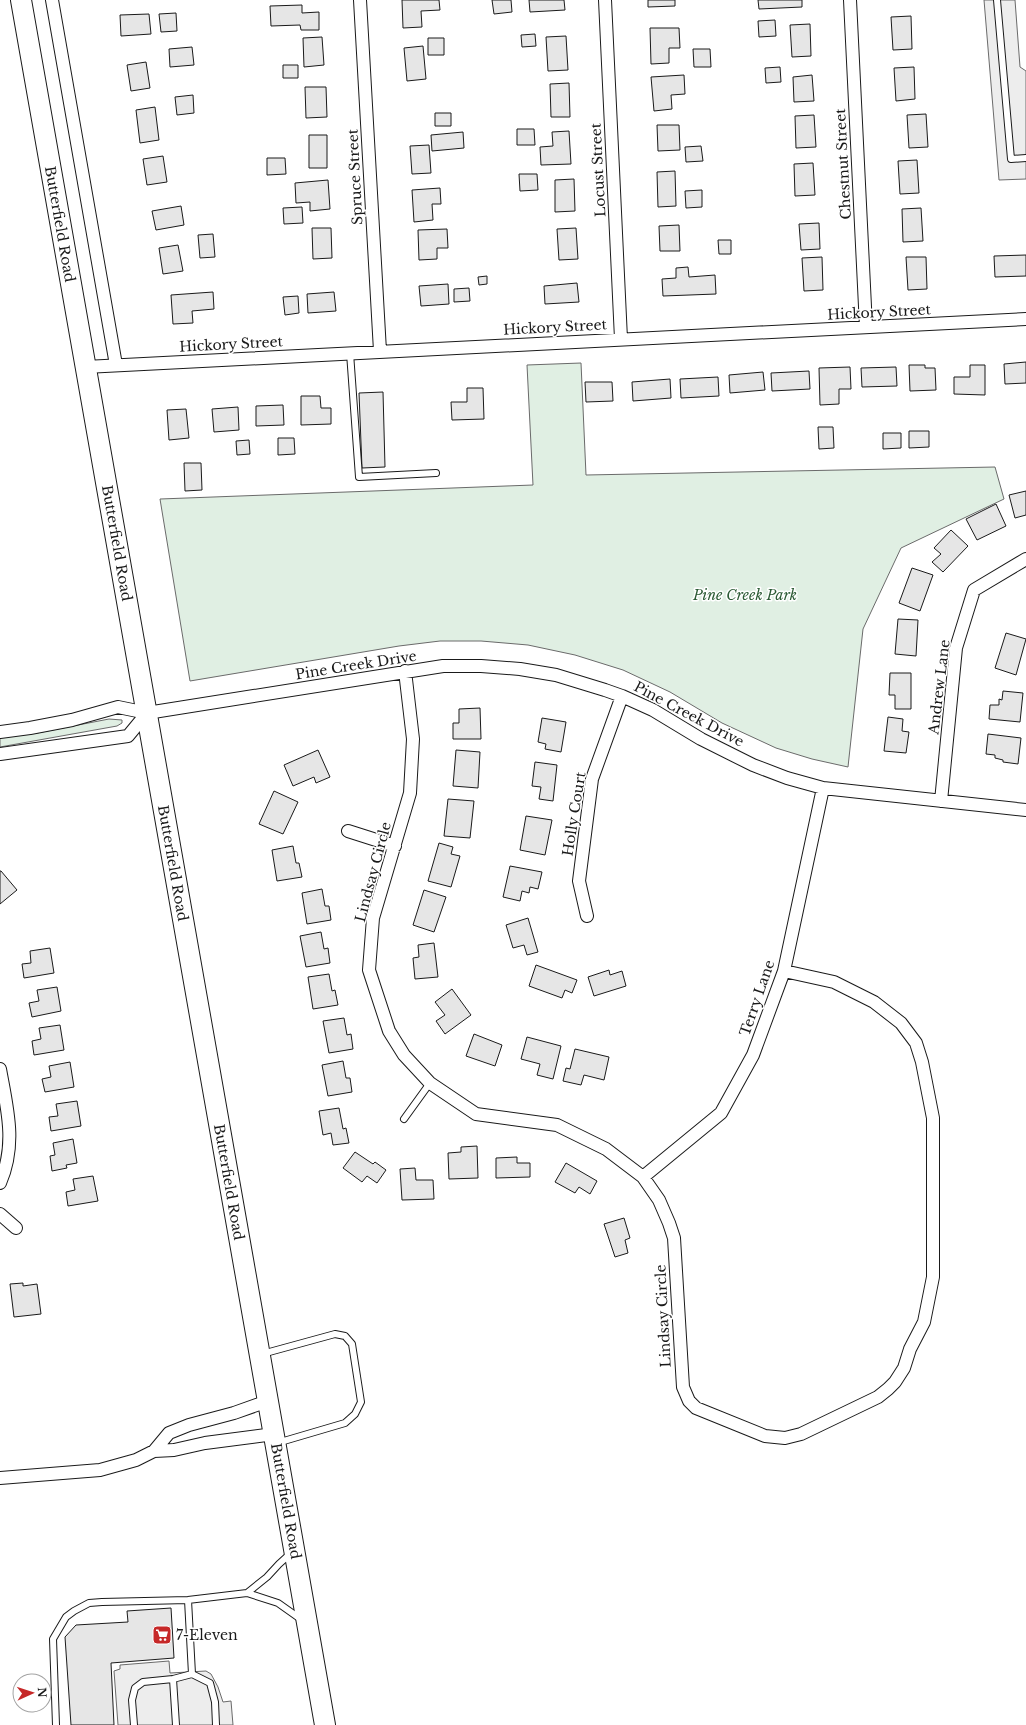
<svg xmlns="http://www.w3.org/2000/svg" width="1026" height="1725" font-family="'Libre Baskerville',serif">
	<rect width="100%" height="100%" fill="#fff"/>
	<path fill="#e0efe3" stroke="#6a6a6a" d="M581 363 586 475 995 467 1004 499 901 548 863 629 848 767 812 759 776 748 722 723 670 692 623 670 575 655 528 645 481 641H440L399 646 190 681 160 499 533 485 527 365Z
		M109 719 122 720V723L117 726 0 747V737L37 733Z"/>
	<path fill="#ededed" stroke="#6a6a6a" d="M984 0H1015L1020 67 1026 71V179L999 180Z
		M169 1661 170 1673 206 1671 211 1674 218 1687 223 1702 231 1701 233 1725H118L114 1671 120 1669V1665Z"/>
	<path fill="#e6e6e6" stroke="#1a1a1a" d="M402 0H439L440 10 421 11 422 27 403 28Z
		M492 0H511L512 12 494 14Z
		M529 0H564L565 10 530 12Z
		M648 0H675V6L648 7Z
		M758 0H802V7L759 9Z
		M302 5V13L319 12V30H301L300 25 271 26 270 6Z
		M176 13 177 31 161 32 159 14Z
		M149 14 151 34 121 36 120 15Z
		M911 16 912 49 893 50 891 17Z
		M775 20 776 36 759 37 758 21Z
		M810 24 811 56 792 57 790 25Z
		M650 28H679L680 48H669V63L651 64Z
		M535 34 536 46 522 47 521 35Z
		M566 36 568 70 548 71 546 37Z
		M322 37 324 65 304 67 303 38Z
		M428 38H444V55H428Z
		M423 46 426 79 407 81 404 48Z
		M192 47 194 65 170 67 169 49Z
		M693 49H710L711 67H694Z
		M146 62 150 88 131 91 127 65Z
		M283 65H298V78H283Z
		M780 67 781 82 766 83 765 68Z
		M914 67 915 99 896 101 894 68Z
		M684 75 685 94 671 95 672 109 654 111 651 77Z
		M812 75 814 101 794 102 793 77Z
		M569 83 570 117H551L550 84Z
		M305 87H326L327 117 306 118Z
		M193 95 194 113 177 115 175 97Z
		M155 107 159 140 140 143 136 110Z
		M435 113H451V126H435Z
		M926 114 928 147 909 148 907 115Z
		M814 115 816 147 796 148 795 116Z
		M657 125H679L680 150 658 151Z
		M517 129H534L535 145H517Z
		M569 131 571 164 541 165 540 147 553 146 552 132Z
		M463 132 464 148 432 151 431 135Z
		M309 135H327V168H309Z
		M429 145 431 173 412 174 410 146Z
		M701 146 703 161 686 162 685 147Z
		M163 156 167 182 147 185 143 159Z
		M267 158H285L286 174 267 175Z
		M917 160 919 193 900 194 898 161Z
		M813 163 815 195 795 196 794 164Z
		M675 171 676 206 658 207 657 172Z
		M519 174H537L538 190 520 191Z
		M574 179 575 211 555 212V180Z
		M328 180 330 209 310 211V202L296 203 295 183Z
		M440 188 441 204H432L433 220 414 222 412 190Z
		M702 190V207L686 208 685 191Z
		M181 206 184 225 156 230 152 211Z
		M302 207 303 223 284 224 283 208Z
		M921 208 923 241 903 242 902 209Z
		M819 223 820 249 801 250 799 224Z
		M679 225 680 251H660L659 226Z
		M312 228H331L332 258 313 259Z
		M576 228 578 259 559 260 557 229Z
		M447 229 448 248H437V259L419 260 418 230Z
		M213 234 215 257 200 258 198 235Z
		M718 240H731V254H719Z
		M178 245 183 271 163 274 159 248Z
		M1026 255V276L995 277 994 256Z
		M822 257 823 290 804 291 802 258Z
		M906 257H926L927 289 908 290Z
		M688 267 689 277 715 275 716 294 663 296 662 279 676 278V268Z
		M487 276V284L479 285 478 277Z
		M577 283 579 302 545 304 544 286Z
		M448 284 449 304 421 306 419 286Z
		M469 288 470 301 454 302V289Z
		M213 292 214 309 192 311 193 323 173 324 171 295Z
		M334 292 336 311 308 313 307 294Z
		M298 296 299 313 285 315 283 297Z
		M1026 362V383L1005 384 1004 364Z
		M909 365H925V368H935L936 390 910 391Z
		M970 365H985V395L954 394V377H970Z
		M850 367 851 389H839V404L820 405 819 368Z
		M896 367 897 386 862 387 861 368Z
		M809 371 810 389 772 391 771 373Z
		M763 372 765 390 730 393 729 375Z
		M718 377 719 396 681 398 680 379Z
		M670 379 671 398 633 401 632 382Z
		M585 382H612L613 401 586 402Z
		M467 388H483L484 419 452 420 451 402H467Z
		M383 392 385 467 362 468 359 393Z
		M301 396H320L321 408H331V424L301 425Z
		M283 405 284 425 256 426V406Z
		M238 407 239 430 214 432 212 409Z
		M186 409 189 438 169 440 167 410Z
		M818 427H833L834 448 819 449Z
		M909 431H929V447L909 448Z
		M883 433H901V448L883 449Z
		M278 438H294L295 454 278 455Z
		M249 440 250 454 237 455 236 441Z
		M184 463H201L202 490 185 491Z
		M1026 491V515L1015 518 1009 495Z
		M996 504 1006 526 977 540 966 519Z
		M951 530 968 546 943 572 932 562 941 554 934 548Z
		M912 568 933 575 920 611 899 603Z
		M898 619 918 620 916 656 895 654Z
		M1006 633 1026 639 1016 675 995 668Z
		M890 673H911V709H895V695H889Z
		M1003 691 1023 693 1020 722 989 719 990 705H999V699L1002 700Z
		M480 708 481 739H453V723H459V709Z
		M888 717 903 719 902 731 909 732 906 753 884 751Z
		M542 718 566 722 561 752 545 749 546 744 538 742Z
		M988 734 1021 738 1018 764 1003 762V760L995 758V755L986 754Z
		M318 750 330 777 316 783 314 777 293 786 284 765Z
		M456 750 480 752 478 788 453 786Z
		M535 762 557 765 553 801 539 799 541 787 532 786Z
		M274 791 298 802 283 834 259 824Z
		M448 799 474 801 470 838 444 836Z
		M526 816 552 820 545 855 520 850Z
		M439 843 453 847 451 854 460 856 451 887 428 881Z
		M293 846 296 863H299L302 877 277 881 272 850Z
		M510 866 542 872 538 889 530 887 529 893 522 891 520 901 503 897Z
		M0 871H1L17 890 0 904Z
		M322 889 325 906H329L331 920 307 924 302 893Z
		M424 890 446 897 434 932 413 925Z
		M528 918 538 952 527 955 524 945 513 948 506 925Z
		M321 932 324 949 328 948 330 963 306 967 300 936Z
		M434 943 438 977 415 979 413 958 419 957 418 945Z
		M50 948 54 973 24 978 22 964 31 963 30 951Z
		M536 965 577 980 572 993 565 990 562 998 529 986Z
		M609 970 610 975 622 971 626 986 594 996 588 977Z
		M329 974 332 991 335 990 338 1005 313 1009 308 977Z
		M57 987 61 1011 32 1017 29 1003 39 1001 37 990Z
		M452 989 471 1015 445 1034 436 1021 445 1015 435 1002Z
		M344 1018 347 1035 351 1034 353 1049 329 1053 323 1021Z
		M60 1025 64 1050 34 1055 32 1041 41 1039 39 1028Z
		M474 1034 502 1045 495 1066 466 1056Z
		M527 1037 561 1046 553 1079 537 1075 540 1064 521 1059Z
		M575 1049 609 1057 604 1080 584 1075 581 1085 563 1081 566 1068 570 1069Z
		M343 1061 346 1078H350L352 1092 328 1096 322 1065Z
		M70 1062 74 1087 45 1092 42 1079 51 1077 49 1066Z
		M77 1101 81 1126 51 1131 49 1117 58 1116 56 1104Z
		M339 1108 343 1129 346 1128 349 1143 333 1145 331 1133 323 1135 319 1111Z
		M73 1139 77 1163 66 1165 67 1168 52 1171 50 1156 55 1155 53 1143Z
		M477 1146 478 1178 449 1179 448 1153 461 1152V1147Z
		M355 1152 373 1164 375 1162 386 1170 377 1183 367 1176 362 1182 343 1168Z
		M517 1157V1163H530V1177L496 1178V1158Z
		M566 1163 597 1181 590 1194 579 1187 575 1193 555 1182Z
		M415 1168 416 1180H433L434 1199 402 1200 400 1169Z
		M93 1176 98 1201 68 1206 66 1192 75 1190 73 1179Z
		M624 1218 630 1238 625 1240 628 1253 615 1257 604 1224Z
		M23 1283V1286L37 1284 41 1314 14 1317 10 1284Z
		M171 1608 174 1658 111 1663 114 1725H71L65 1637 76 1625 128 1622 127 1611Z"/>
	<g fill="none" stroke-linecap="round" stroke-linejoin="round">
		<defs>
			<path id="lane" d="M997 0 1011 159 1026 158
				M350 353 359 477 436 473
				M404 1119 430 1083
				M262 1354 335 1334 345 1336 352 1344 361 1402 355 1414 345 1423 277 1443
				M247 1593 278 1603 302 1620
				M188 1600 192 1674 210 1683 215 1702 216 1725
				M173 1679 176 1725
				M56 1725 53 1639 66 1617 74 1611 89 1603 102 1602 188 1600 247 1593 267 1577 279 1564 290 1554
				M134 1725 132 1700 135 1688 143 1682 173 1679 192 1674"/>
			<path id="street" d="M52 0 116 365
				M360 0 380 351
				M605 0 621 339
				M850 0 866 327
				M85 367 1026 319
				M405 671 413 739 410 793 373 918 369 970 389 1031 404 1055 430 1083 476 1114 557 1125 606 1149 643 1177 659 1200 669 1223 674 1238 683 1387 689 1401 696 1408 765 1436 785 1438 801 1434 878 1397 888 1389 895 1382 904 1368 910 1349 924 1322 933 1277V1118L922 1062 916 1043 901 1023 874 1002 834 982 784 971
				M0 732 30 728 72 720 118 707 147 713 443 666H481L520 669 556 675 605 690 622 696 653 710 701 739 753 765 787 778 823 788 1026 810
				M0 754 128 736 147 713
				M941 801 956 648 974 590 1026 559
				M348 831 395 846
				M587 916 579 881 592 779 622 696
				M0 1069C7 1108 17 1144 0 1183
				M643 1177 721 1113 753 1055 784 971 823 788
				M0 1214 16 1228
				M154 1451 174 1450 205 1443 274 1434
				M0 1478 100 1470 136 1460 154 1451 169 1433 189 1425 234 1413 268 1401"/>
			<path id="primary" d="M21 0 325 1725"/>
		</defs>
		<use href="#lane" stroke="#1a1a1a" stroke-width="8"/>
		<use href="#street" stroke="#1a1a1a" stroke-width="14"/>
		<use href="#primary" stroke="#1a1a1a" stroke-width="22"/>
		<use href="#lane" stroke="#fff" stroke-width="6"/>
		<use href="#street" stroke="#fff" stroke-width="12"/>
		<use href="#primary" stroke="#fff" stroke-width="20"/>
	</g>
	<defs>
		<symbol id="supermarket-square" viewBox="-11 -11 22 22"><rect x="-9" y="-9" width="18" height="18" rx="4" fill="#c62828" stroke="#fff"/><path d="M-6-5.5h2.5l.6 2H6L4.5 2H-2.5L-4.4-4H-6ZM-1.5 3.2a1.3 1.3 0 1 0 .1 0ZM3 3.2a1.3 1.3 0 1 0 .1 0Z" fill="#fff"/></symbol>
	</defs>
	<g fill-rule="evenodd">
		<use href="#supermarket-square" x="151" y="1624" width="22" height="22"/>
	</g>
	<g text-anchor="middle" stroke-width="3" stroke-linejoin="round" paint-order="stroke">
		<g font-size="14" fill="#1a1a1a" stroke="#fff">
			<text transform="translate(843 164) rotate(-93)" y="5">Chestnut Street</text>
			<text transform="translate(598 170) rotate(-93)" y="5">Locust Street</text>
			<text transform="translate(355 177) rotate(-93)" y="5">Spruce Street</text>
			<text transform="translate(60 224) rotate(80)" y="5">Butterfield Road</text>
			<text transform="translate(879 312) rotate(-3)" y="5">Hickory Street</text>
			<text transform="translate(555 327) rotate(-3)" y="5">Hickory Street</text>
			<text transform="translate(231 344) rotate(-3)" y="5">Hickory Street</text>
			<text transform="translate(117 543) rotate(80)" y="5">Butterfield Road</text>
			<text transform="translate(356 665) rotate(-9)" y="5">Pine Creek Drive</text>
			<text transform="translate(939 687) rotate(-83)" y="5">Andrew Lane</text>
			<text transform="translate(689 714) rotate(28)" y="5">Pine Creek Drive</text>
			<text transform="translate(574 814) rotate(-81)" y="5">Holly Court</text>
			<text transform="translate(173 863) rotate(80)" y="5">Butterfield Road</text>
			<text transform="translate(373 872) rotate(-75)" y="5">Lindsay Circle</text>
			<text transform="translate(757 998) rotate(-71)" y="5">Terry Lane</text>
			<text transform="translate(229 1182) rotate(80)" y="5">Butterfield Road</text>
			<text transform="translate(663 1316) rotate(-93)" y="5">Lindsay Circle</text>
			<text transform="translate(286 1501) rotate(80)" y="5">Butterfield Road</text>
		</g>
		<g font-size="14" font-style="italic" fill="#2b5a34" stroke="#fff">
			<text x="745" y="600">Pine Creek Park</text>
		</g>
		<g font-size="14" fill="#1a1a1a" stroke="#fff" text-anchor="start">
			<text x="176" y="1640">7-Eleven</text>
		</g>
	</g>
	<g transform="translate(32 1693) rotate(87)"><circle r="19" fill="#ffffff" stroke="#a3a3a3"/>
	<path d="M0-3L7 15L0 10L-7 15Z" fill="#c62828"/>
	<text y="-6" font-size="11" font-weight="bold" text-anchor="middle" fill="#1a1a1a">N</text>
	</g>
</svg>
